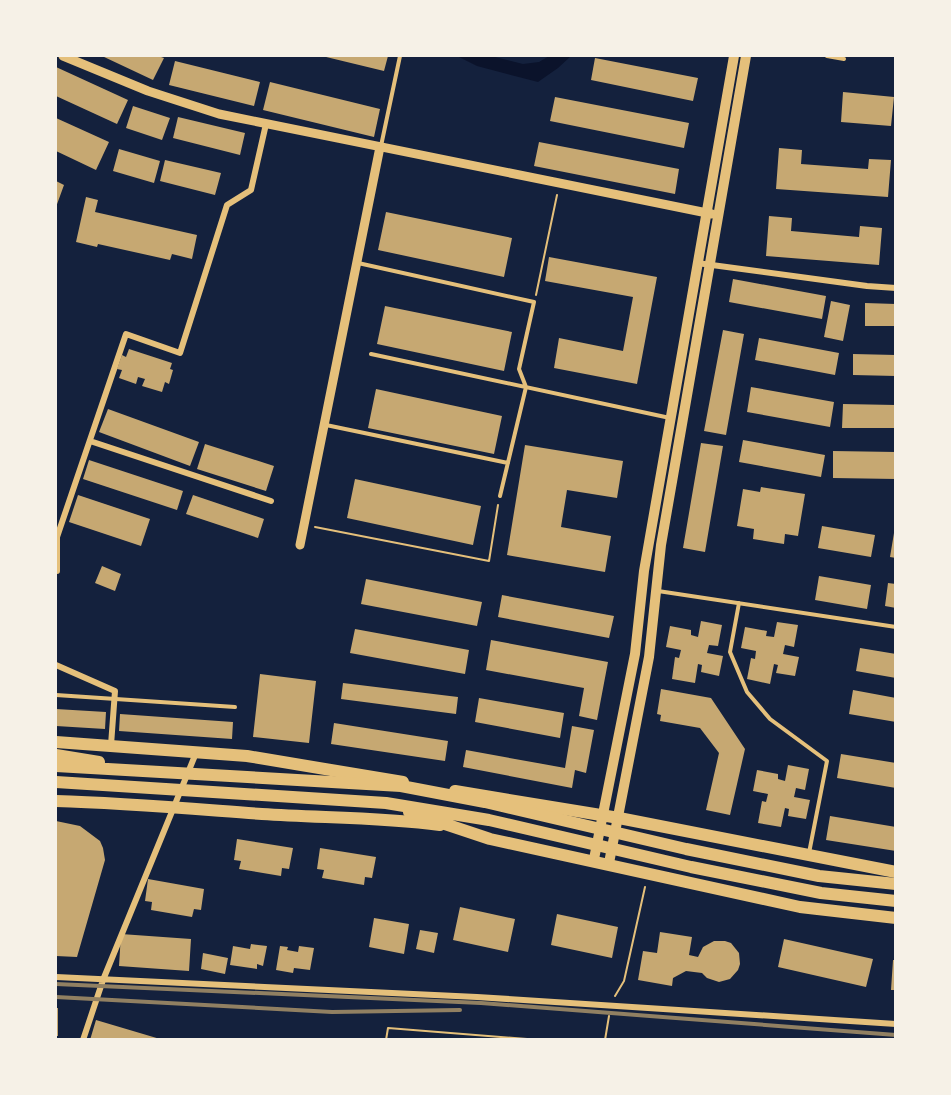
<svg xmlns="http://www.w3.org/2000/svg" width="951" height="1095" font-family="'Space Grotesk',sans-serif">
	<rect width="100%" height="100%" fill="#14213d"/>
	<path fill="#0b132b" d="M457 56H491L523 64 539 62 549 56H571L558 68 538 82 477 66Z"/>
	<path fill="#c6a872" d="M102 56H158L164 58 153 80Z
		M322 56H388L384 71Z
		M595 58 698 78 693 101 591 80Z
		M175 61 260 82 254 106 169 85Z
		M56 67 128 100 117 124 56 96Z
		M270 82 380 109 374 137 263 110Z
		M843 92 894 97 891 126 841 122Z
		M555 97 689 123 684 148 550 121Z
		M133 106 170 118 162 140 126 128Z
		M178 117 245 133 240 155 173 138Z
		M56 118 109 142 96 170 56 151Z
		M539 142 679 169 675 194 534 166Z
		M779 148 802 150 801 164 868 169 869 159 891 160 888 197 776 189Z
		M119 149 160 161 154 183 113 171Z
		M165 160 221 173 215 195 160 181Z
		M56 181 64 185 56 207Z
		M86 197 98 200 95 212 197 235 192 259 172 254 170 260 98 244 97 247 76 242Z
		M386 212 512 238 504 277 378 250Z
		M769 216 792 218 791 231 859 237 860 226 882 228 879 265 766 256Z
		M549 257 657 277 637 384 554 368 559 338 623 351 633 297 545 281Z
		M733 279 826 296 822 319 729 302Z
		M831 301 850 305 843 341 824 337Z
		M865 303 896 304V326H865Z
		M385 306 512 332 504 371 377 344Z
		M723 330 744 334 726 435 704 431Z
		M759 338 839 353 835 375 755 360Z
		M129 349 172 363 170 369 173 370 169 384 165 382 162 392 142 386 145 379 138 377 136 384 119 378 122 370 117 369 122 355 126 357Z
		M853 354 896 355V376L853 375Z
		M751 387 834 402 830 427 747 412Z
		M376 389 502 416 494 454 368 428Z
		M843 404 896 405V428H842Z
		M108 409 199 442 190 466 99 432Z
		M743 440 825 455 821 477 739 462Z
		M701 443 723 446 705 552 683 548Z
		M205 444 274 466 266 491 197 469Z
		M525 445 623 461 617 498 567 490 561 527 611 536 605 572 507 555Z
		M833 451 896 452V479L833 478Z
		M89 460 183 491 177 510 83 479Z
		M355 479 481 506 473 545 347 518Z
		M761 487 805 494 798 536 785 534 784 544 753 539 754 529 737 526 743 489 760 492Z
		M78 495 150 519 141 546 69 522Z
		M193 495 264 519 258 538 186 514Z
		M822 526 875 535 871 557 818 548Z
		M894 533 896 534V558L890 557Z
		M102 566 121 574 115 591 95 583Z
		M819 576 871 585 867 609 815 600Z
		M366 579 482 602 477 626 361 604Z
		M888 583 896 584V608L885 606Z
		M502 595 614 616 609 638 498 617Z
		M701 621 722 625 718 646 709 645 707 653 723 656 719 676 701 672 702 665 698 664 695 683 672 679 675 657 679 658 681 650 666 647 670 626 691 630V635L698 637Z
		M777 622 798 625 794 647 785 645 783 654 799 657 795 676 776 673 778 665 774 664 770 684 747 679 751 658 755 659 756 651 741 648 745 627 767 631 766 636 774 637Z
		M355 629 469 650 465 674 350 653Z
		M491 640 608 662 597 720 579 716 584 688 486 670Z
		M860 648 896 654V678L856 671Z
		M260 674 316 681 309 743 253 737Z
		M343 683 458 697 456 714 341 699Z
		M661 689 711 698 745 749 730 815 706 810 719 753 700 728 660 721 661 715 657 714Z
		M853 690 896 698V722L849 714Z
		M479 698 564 713 560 738 475 722Z
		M56 709 106 712 105 729 56 726Z
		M120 714 233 722 232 739 119 731Z
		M334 723 448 741 445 761 331 744Z
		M572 726 594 730 586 773 575 770 572 788 463 767 466 750 565 768Z
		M841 754 896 763V788L837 778Z
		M788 765 809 769 805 790 796 788 794 797 810 800 806 819 788 816 789 809 785 808 781 827 758 823 762 801 766 802 768 794 753 791 757 770 778 774V779L785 781Z
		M830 816 896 827V851L826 840Z
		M56 821 80 826 100 841 103 848 105 860 77 957 56 956Z
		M237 839 293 848 289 869 282 868 281 876 239 869 241 861 234 860Z
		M320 848 376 857 372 878 365 877 364 885 322 878 324 870 317 869Z
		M148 879 204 889 201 910 194 909 192 917 151 910 152 902 145 901Z
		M460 907 515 919 508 952 453 940Z
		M557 914 618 927 612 958 551 945Z
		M374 918 409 924 404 954 369 947Z
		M420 930 438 933 434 953 416 949Z
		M660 932 692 937 689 955 698 957 703 947 714 941H725L731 943 739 953 740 964 738 970 730 979 719 982 707 978 702 973 686 971 673 978 672 986 638 980 643 951 657 953Z
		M121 934 191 939 189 971 119 966Z
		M784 939 873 959 866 987 778 967Z
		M251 944 267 946 263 966 257 964V969L230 965 233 946 250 949Z
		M280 946 288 947 287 950 298 952 299 946 314 948 310 970 294 968 293 973 276 970Z
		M203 953 228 958 225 974 201 969Z
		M893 960H896V990H891Z
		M56 1008H58V1036H56Z
		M96 1020 160 1039V1040H90Z"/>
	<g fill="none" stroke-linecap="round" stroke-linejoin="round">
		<path stroke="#e5c07b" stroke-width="2" d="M536 295 557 195
			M315 527 489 561 498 505
			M615 996 624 981 645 887
			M386 1040 388 1028 540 1040
			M605 1040 609 1016"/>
		<path stroke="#e5c07b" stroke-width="4" d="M827 56 844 59
			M381 146 400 56
			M358 263 534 302 519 369 526 387 500 496
			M371 354 670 418
			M326 425 508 463
			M658 591 896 627
			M739 603 730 652 747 692 770 719 827 761 809 853
			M56 695 235 707"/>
		<path stroke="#e5c07b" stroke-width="6" d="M697 263 867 286 896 288
			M90 441 271 501
			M57 571V537L126 334 180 353 227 205 251 190 266 124
			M56 665 115 691 111 745
			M56 977 477 997 896 1024
			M83 1040 103 980 196 753"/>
		<path stroke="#e5c07b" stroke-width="9" d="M63 56 148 91 219 114 712 214
			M300 545 380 147"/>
		<path stroke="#e5c07b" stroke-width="10" d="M594 859 635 654 644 571 734 56
			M609 863 649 657 661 545 746 56"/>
		<path stroke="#e5c07b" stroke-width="12" d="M56 742 247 756 403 782
			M455 791 619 818 896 872
			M56 801C125 803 193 809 262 814 321 818 381 817 440 825"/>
		<path stroke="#e5c07b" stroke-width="12" d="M56 755 99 762
			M56 766 401 786 485 802 686 849 819 876 896 884
			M56 782 386 803 489 820 691 867 821 893 896 901
			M409 812 490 839 800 907 896 918"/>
		<path stroke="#918062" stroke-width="4" d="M56 984 481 1003 896 1035
			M56 997 332 1012 460 1010"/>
	</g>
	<rect width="951" height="1095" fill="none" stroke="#f6f1e7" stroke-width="114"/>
</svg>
